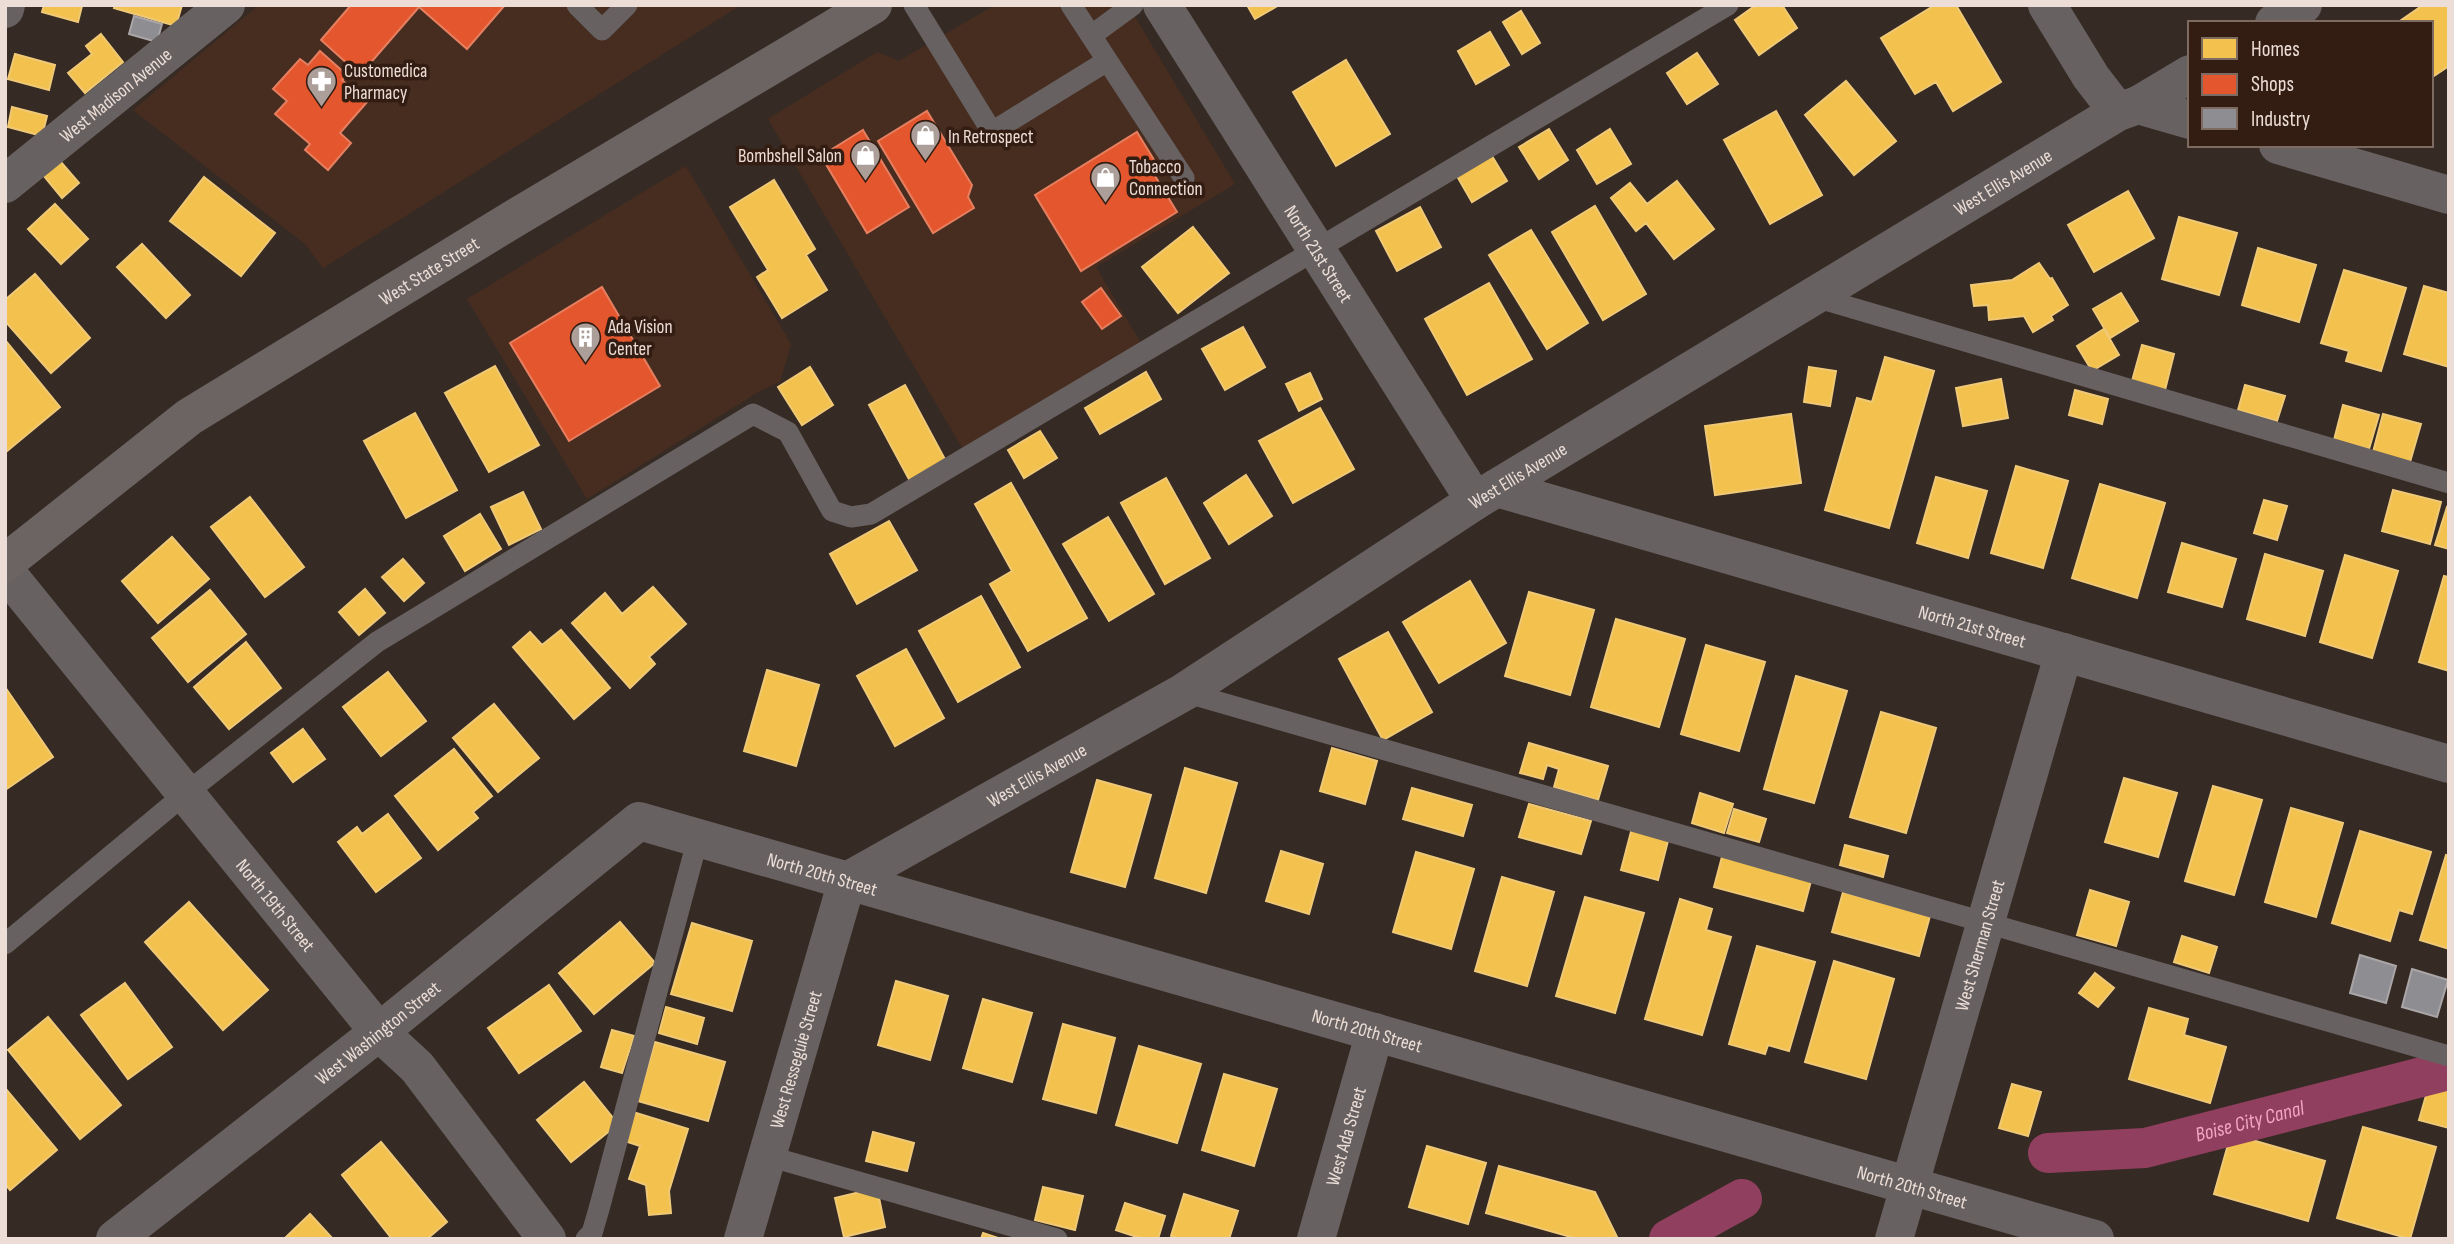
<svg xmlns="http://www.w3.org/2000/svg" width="2454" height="1244" font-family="'Sofia Sans Condensed',sans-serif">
	<rect width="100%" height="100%" fill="#362a24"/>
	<path fill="#472d20" d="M259 5H741L323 268 305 244 133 110Z
		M995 5H1128L1235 184 1096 267 1142 345 964 451 768 119 877 52 899 61Z
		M686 166 791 344 780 382 760 391 587 499 467 299Z"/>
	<path fill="#f2c14e" stroke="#f0c977" stroke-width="2" d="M44 5H80L82 6 78 22 42 12Z
		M115 5H182L176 26 114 8Z
		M1247 5H1279L1255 19Z
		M1756 5H1782L1797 28 1759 55 1735 20Z
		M1935 5H1956L2001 82 1953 111 1936 82 1915 94 1881 38Z
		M2423 5H2449V66L2431 78V23H2397Z
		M1521 11 1540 43 1522 54 1503 22Z
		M1490 32 1509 65 1476 84 1458 51Z
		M101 34 123 62 85 93 68 73 92 54 86 46Z
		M1697 53 1718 84 1687 104 1667 73Z
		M15 54 55 65 49 90 8 79Z
		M1346 60 1390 134 1336 166 1293 92Z
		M1846 81 1896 141 1854 175 1805 115Z
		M12 107 47 116 42 136 8 127Z
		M1776 111 1822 195 1770 224 1724 140Z
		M1549 129 1568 160 1539 179 1519 147Z
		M1610 129 1631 164 1597 184 1577 150Z
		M1492 156 1507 181 1472 202 1457 176Z
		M60 161 79 183 62 198 43 175Z
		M204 177 275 233 241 276 170 221Z
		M774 180 815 249 806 255 827 290 782 318 757 277 768 270 730 207Z
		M1677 181 1714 229 1674 259 1646 223 1636 231 1611 198 1630 183 1647 204Z
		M2128 191 2154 238 2094 272 2068 225Z
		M55 204 88 239 61 264 28 229Z
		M1595 206 1646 294 1603 320 1552 232Z
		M1420 207 1441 247 1397 271 1376 231Z
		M2179 217 2237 233 2219 295 2162 279Z
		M1193 227 1229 273 1178 313 1142 267Z
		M1531 230 1588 323 1547 349 1489 255Z
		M142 244 190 295 166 318 117 267Z
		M2258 248 2316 265 2299 322 2242 305Z
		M2039 263 2050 279 2052 278 2068 305 2051 316 2053 320 2033 332 2024 316 1989 320 1988 305 1974 306 1971 285 2012 280Z
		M2344 270 2406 288 2381 371 2346 361 2349 351 2321 343Z
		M35 274 90 338 51 373 5 321V300Z
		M1489 283 1532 359 1467 395 1425 319Z
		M2424 286 2449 293V367L2404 354Z
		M2121 293 2138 321 2110 338 2093 309Z
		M1243 327 1265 367 1225 390 1202 349Z
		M2104 329 2119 355 2092 371 2077 346Z
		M5 340 60 407 6 452 5 451Z
		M2142 345 2174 354 2165 390 2132 381Z
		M1885 357 1934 371 1889 528 1825 510 1857 398 1872 402Z
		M495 366 539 445 489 472 445 393Z
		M810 367 833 405 802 425 778 387Z
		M1809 367 1836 371 1830 406 1804 402Z
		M1146 372 1161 399 1100 434 1085 408Z
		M1310 373 1322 399 1299 411 1286 384Z
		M2001 379 2008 418 1963 426 1956 388Z
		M905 385 947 463 911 483 869 405Z
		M2245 385 2285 396 2277 421 2238 410Z
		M2075 390 2108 399 2102 424 2069 415Z
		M2343 405 2379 415 2369 449 2334 440Z
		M1320 408 1354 469 1293 503 1259 441Z
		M415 413 457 490 406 518 364 441Z
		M1791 414 1801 483 1715 495 1705 426Z
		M2383 414 2421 424 2410 462 2373 452Z
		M1040 431 1057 458 1024 478 1008 450Z
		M2016 466 2068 481 2043 568 1991 553Z
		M1246 475 1272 516 1229 544 1204 503Z
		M1936 477 1987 491 1968 558 1917 543Z
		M1166 478 1210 558 1165 584 1121 503Z
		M1011 483 1087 618 1028 651 990 584 1012 571 975 504Z
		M2100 484 2165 503 2137 598 2072 578Z
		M2393 490 2441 502 2430 544 2382 531Z
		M523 492 541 529 509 545 491 507Z
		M250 497 304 567 265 597 211 527Z
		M2264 500 2287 506 2277 540 2254 533Z
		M2447 507 2449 508V549L2435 545Z
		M480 514 501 549 465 571 444 536Z
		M1108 517 1154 594 1109 621 1063 544Z
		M889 521 917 570 857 604 830 554Z
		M172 537 209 579 158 623 122 581Z
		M2182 543 2236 559 2222 607 2168 592Z
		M2265 554 2323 571 2305 636 2247 619Z
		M2345 555 2398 571 2372 658 2320 642Z
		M403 559 424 583 404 601 382 577Z
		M2444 576 2449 577V671L2419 662Z
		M1470 581 1506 643 1439 683 1403 622Z
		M653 587 686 624 649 657 655 664 630 688 572 623 605 593 622 614Z
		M365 589 385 613 359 635 339 612Z
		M210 590 246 634 188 682 152 638Z
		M1529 592 1594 610 1570 695 1505 676Z
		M981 596 1020 667 958 702 919 631Z
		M1616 619 1685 639 1659 727 1591 707Z
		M561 630 610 688 574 719 513 647 530 632 542 645Z
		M1388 632 1432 712 1383 740 1339 659Z
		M246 642 281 688 229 729 194 687Z
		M1706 645 1765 662 1739 751 1681 734Z
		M906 649 944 718 895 746 857 676Z
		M767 670 819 685 796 766 744 751Z
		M388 672 426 721 381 756 343 707Z
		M1796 676 1847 691 1814 803 1764 789Z
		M5 687 53 757 5 790Z
		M494 704 539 758 498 792 453 738Z
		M1881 712 1936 728 1906 833 1850 817Z
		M303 729 325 759 293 782 271 753Z
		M1529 743 1608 766 1598 800 1554 787 1559 769 1547 765 1543 779 1520 773Z
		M1332 748 1377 761 1365 804 1320 791Z
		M454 749 492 796 473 812 478 818 438 850 395 796Z
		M1185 768 1237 783 1206 893 1155 878Z
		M2124 778 2177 793 2158 857 2105 842Z
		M1097 780 1151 795 1125 887 1071 872Z
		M2213 786 2262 800 2234 895 2185 881Z
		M1412 788 1472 805 1463 836 1403 819Z
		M1700 793 1733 804 1724 833 1692 823Z
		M1529 804 1591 821 1581 854 1519 837Z
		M2291 808 2343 823 2316 917 2265 902Z
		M1734 809 1766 819 1759 842 1727 833Z
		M388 814 421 858 376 892 338 842 357 827 362 834Z
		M1633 824 1670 833 1658 880 1621 870Z
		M2360 831 2431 852 2412 914 2399 910 2390 941 2332 923Z
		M1845 845 1888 856 1883 877 1840 865Z
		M1281 851 1323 864 1309 914 1266 901Z
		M1416 852 1474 869 1451 949 1393 932Z
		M1723 853 1812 877 1803 911 1714 887Z
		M2446 855 2449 856V949L2420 940Z
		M1502 877 1554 892 1527 986 1475 971Z
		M2090 890 2129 902 2116 946 2077 935Z
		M1843 892 1930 916 1919 956 1832 932Z
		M1585 897 1644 913 1615 1013 1556 996Z
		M1680 899 1712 909 1706 930 1731 937 1702 1035 1645 1019Z
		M189 902 268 990 223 1030 145 942Z
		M620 922 655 963 594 1014 559 973Z
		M692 923 752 941 732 1011 671 994Z
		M2182 936 2217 947 2209 973 2174 962Z
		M1757 946 1815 962 1789 1051 1768 1045 1765 1054 1729 1044Z
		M1834 961 1894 979 1866 1079 1805 1062Z
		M2095 973 2114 988 2098 1007 2079 993Z
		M896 981 948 996 930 1060 878 1045Z
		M125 983 172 1047 128 1079 81 1015Z
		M549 985 581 1031 519 1073 488 1028Z
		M983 999 1032 1013 1012 1082 963 1068Z
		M666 1007 704 1018 697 1044 659 1033Z
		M2149 1008 2188 1019 2184 1035 2226 1047 2210 1103 2129 1079Z
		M48 1017 121 1105 80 1139 8 1050Z
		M1063 1024 1115 1038 1096 1113 1043 1099Z
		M612 1030 634 1036 622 1073 601 1067Z
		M655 1042 725 1062 708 1121 638 1101Z
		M1139 1046 1201 1064 1177 1143 1116 1125Z
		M1224 1074 1277 1089 1254 1166 1202 1150Z
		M2431 1078 2449 1083V1128L2419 1120Z
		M584 1082 618 1124 571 1162 537 1120Z
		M2012 1084 2041 1092 2028 1136 1999 1128Z
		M5 1088 57 1150 10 1190 5 1184Z
		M633 1112 688 1129 669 1191 671 1213 649 1215 646 1185 629 1179 640 1146 625 1141Z
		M2363 1127 2436 1147 2410 1239 2337 1218Z
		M873 1132 914 1143 907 1171 866 1161Z
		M2231 1134 2325 1161 2308 1221 2214 1194Z
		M381 1142 447 1222 427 1239H392L342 1175Z
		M1427 1146 1486 1163 1468 1224 1409 1207Z
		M1499 1166 1595 1192 1618 1239H1578L1486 1213Z
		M1043 1187 1083 1196 1075 1230 1035 1220Z
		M877 1188 885 1227 844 1237 835 1198Z
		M1184 1194 1238 1211 1229 1239H1179L1171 1236Z
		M1125 1203 1165 1216 1158 1239H1143L1116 1230Z
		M310 1214 333 1239H284Z
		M983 1233 1001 1239H981Z"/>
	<path fill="#e4572e" stroke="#e67f60" stroke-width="2" d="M351 5H505L467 49 419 7 360 75 321 40Z
		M320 51 347 75 342 80 367 102 340 133 351 143 328 170 305 150 310 144 275 114 287 101 273 89 300 59 308 65Z
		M927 111 972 185 968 197 974 208 933 233 878 141Z
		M863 130 909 207 867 233 821 156Z
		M1137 132 1156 163 1149 166 1177 212 1081 271 1035 195Z
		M602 287 660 386 569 441 510 343Z
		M1101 288 1121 316 1102 329 1082 302Z"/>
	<path fill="#8d8d92" stroke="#aaa5a6" stroke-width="2" d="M134 16 162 24 157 42 129 34Z
		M2360 955 2396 966 2386 1003 2350 993Z
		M2412 969 2448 980 2437 1017 2402 1007Z"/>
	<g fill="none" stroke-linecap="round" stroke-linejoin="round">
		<g stroke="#903f5e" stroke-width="40">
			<path id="s1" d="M2048 1153 2145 1148 2449 1070"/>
			<path d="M1669 1239 1742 1199"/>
		</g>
		<path stroke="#676261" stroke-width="21" d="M577 5 602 30 627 5
			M914 5 992 132 1107 61
			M1071 5 1184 178
			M1092 35 1133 5
			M1815 297 2449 483
			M1184 692 2449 1056
			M5 944 185 794 377 642 753 414 788 432 832 511 851 517 871 514 1728 5
			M768 1156 1057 1239
			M586 1239 592 1233 599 1209 698 838"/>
		<g stroke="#676261" stroke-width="38">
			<path id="s2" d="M1162 5 1475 501"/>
			<path d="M2047 5 2091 77 2118 112"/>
			<path d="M5 9 6 5"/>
			<path d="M2274 23 2303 5"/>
			<path d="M2138 105 2190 120"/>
			<path d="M2278 145 2449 195"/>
			<path id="s3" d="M5 184 226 5"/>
			<path id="s4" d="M1497 488 2449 764"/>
			<path id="s5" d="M5 571 379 1032 417 1067 547 1239"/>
			<path id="s6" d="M115 1239 379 1032 639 821 2095 1239"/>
			<path id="s7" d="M743 1239 847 881 1184 692 1475 501 2118 112 2138 105 2190 74"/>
			<path id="s8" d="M1316 1239 1375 1032"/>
			<path id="s9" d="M1894 1239 2064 652"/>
		</g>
		<path stroke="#6b6462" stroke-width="38" id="s10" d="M5 563 189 417 515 218 873 5"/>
	</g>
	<defs>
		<symbol id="pharmacy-pin" viewBox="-11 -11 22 30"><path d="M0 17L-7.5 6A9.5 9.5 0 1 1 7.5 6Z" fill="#ac9e98" stroke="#331d13"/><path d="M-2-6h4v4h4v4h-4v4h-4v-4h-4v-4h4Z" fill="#fff"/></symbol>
		<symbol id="shop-pin" viewBox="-11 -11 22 30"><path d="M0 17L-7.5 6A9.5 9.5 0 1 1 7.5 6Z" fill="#ac9e98" stroke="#331d13"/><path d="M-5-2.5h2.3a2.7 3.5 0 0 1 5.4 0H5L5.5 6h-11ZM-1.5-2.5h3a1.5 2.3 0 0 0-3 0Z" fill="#fff"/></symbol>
		<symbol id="building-pin" viewBox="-11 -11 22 30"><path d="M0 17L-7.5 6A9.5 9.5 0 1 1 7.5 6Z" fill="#ac9e98" stroke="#331d13"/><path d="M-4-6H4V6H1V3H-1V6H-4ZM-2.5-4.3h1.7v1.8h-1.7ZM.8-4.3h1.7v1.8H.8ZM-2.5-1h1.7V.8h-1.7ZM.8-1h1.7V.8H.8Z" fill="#fff"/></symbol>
	</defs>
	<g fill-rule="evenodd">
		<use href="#pharmacy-pin" x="304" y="64" width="35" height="47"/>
		<use href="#shop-pin" x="908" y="118" width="35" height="47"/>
		<use href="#shop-pin" x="848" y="138" width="35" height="47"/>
		<use href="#shop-pin" x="1088" y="160" width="35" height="47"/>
		<use href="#building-pin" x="568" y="320" width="35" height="47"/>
	</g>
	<g text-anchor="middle" stroke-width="7" stroke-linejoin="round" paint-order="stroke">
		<g font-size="19" fill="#ecddd6" stroke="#331d13" text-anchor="start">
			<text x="344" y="77">Customedica<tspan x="344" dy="22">Pharmacy</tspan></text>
			<text x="948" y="143">In Retrospect</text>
			<text x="842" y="162" text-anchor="end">Bombshell Salon</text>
			<text x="1129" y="173">Tobacco<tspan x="1129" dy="22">Connection</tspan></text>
			<text x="608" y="333">Ada Vision<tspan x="608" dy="22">Center</tspan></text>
		</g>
		<g font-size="19" fill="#ecddd6" stroke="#331d13">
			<text dy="7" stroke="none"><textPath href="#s3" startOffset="142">West Madison Avenue</textPath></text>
			<text dy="7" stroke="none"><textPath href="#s7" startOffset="1724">West Ellis Avenue</textPath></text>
			<text dy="7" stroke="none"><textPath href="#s2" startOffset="294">North 21st Street</textPath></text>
			<text dy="7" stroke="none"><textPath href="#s10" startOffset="516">West State Street</textPath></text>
			<text dy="7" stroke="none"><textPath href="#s7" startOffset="1157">West Ellis Avenue</textPath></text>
			<text dy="7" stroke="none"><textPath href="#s4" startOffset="495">North 21st Street</textPath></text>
			<text dy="7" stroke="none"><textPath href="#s7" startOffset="590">West Ellis Avenue</textPath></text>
			<text dy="7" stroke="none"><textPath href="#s6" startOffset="861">North 20th Street</textPath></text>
			<text dy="7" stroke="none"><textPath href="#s5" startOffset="430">North 19th Street</textPath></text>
			<text dy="7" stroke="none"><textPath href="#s9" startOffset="306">West Sherman Street</textPath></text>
			<text dy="7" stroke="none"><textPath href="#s6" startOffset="1428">North 20th Street</textPath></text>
			<text dy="7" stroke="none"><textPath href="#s6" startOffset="334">West Washington Street</textPath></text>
			<text dy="7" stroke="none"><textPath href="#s7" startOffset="187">West Resseguie Street</textPath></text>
			<text dy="7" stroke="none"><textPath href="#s8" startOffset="107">West Ada Street</textPath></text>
			<text dy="7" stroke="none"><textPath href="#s6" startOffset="1995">North 20th Street</textPath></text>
		</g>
		<g font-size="21" font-style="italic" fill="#f1a6c0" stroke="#331d13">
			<text dy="7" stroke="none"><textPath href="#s1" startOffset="205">Boise City Canal</textPath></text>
		</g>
	</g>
	<rect width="2454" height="1244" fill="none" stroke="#ecddd6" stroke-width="14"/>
	<rect x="2188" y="21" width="245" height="126" fill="#331d13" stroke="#7d6a61" stroke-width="2"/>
	<rect x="2202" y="38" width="35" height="21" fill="#f2c14e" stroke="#7d6a61" stroke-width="2"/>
	<text x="2251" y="56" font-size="21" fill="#ecddd6">Homes</text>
	<rect x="2202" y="74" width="35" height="21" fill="#e4572e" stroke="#7d6a61" stroke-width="2"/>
	<text x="2251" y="91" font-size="21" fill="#ecddd6">Shops</text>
	<rect x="2202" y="108" width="35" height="21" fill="#8d8d92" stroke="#7d6a61" stroke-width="2"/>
	<text x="2251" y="126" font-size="21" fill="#ecddd6">Industry</text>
</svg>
